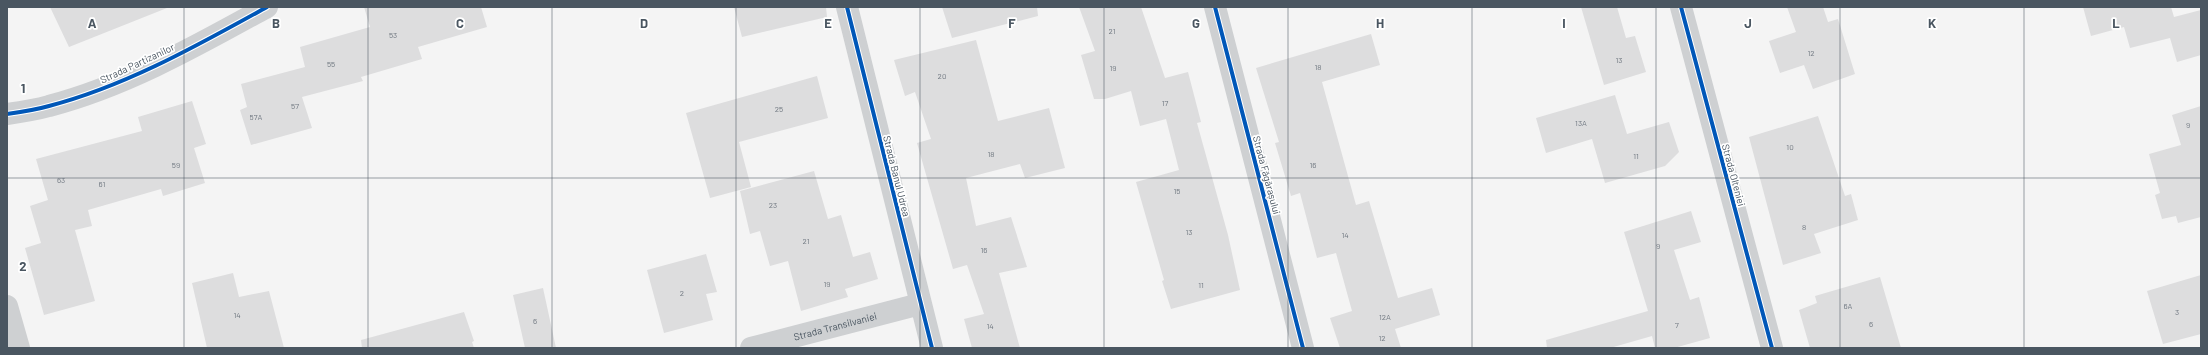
<svg xmlns="http://www.w3.org/2000/svg" width="2208" height="355" font-family="Barlow,sans-serif">
	<rect width="100%" height="100%" fill="#f4f4f4"/>
	<path fill="#ddddde" d="M50 7H167V8L69 47Z
		M364 7H481L487 27 418 47 422 59 361 77 363 81 302 97 312 128 251 145 240 110 247 107 241 84 305 67 300 47 370 27Z
		M734 7H826L827 17 742 37Z
		M942 7H1037L1038 16 952 38Z
		M1079 7H1141L1165 78 1188 72 1201 122 1197 123 1228 235 1240 290 1171 309 1162 281 1164 280 1136 182 1179 170 1166 119 1140 126 1131 91 1105 99H1094L1081 55 1095 51Z
		M1581 7H1617L1626 38 1635 36 1646 72 1604 85Z
		M1787 7H1823L1828 22 1838 19 1855 74 1813 89 1804 65 1780 73 1769 41 1796 32Z
		M2083 7H2171L2174 17 2201 10V55L2177 62 2170 38 2130 48 2124 27 2091 36Z
		M1371 34 1380 65 1322 82 1356 205 1369 201 1398 298 1432 288 1440 315 1395 329 1401 348H1340L1330 318 1352 311 1336 253 1317 258 1300 193 1291 196 1275 143 1279 142 1256 68Z
		M976 40 998 121 1049 108 1065 168 1025 178 1020 164 966 178 976 226 1011 217 1027 267 999 273 1020 348H972L964 319 984 314 967 265 953 269 917 143 931 139 915 92 905 96 894 60Z
		M817 76 828 118 739 142 751 187 710 198 686 113Z
		M1615 95 1627 134 1669 122 1679 152 1665 166 1605 183 1592 139 1546 153 1536 118Z
		M192 101 206 144 194 148 205 183 163 196 161 189 88 210 92 226 75 230 95 301 44 315 25 248 41 243 30 206 48 200 36 159 142 131 138 117Z
		M2201 106V217L2178 223 2176 216 2162 219 2155 195 2160 193 2149 154 2181 145 2172 115Z
		M1818 116 1845 196 1851 194 1858 220 1814 234 1821 253 1783 265 1749 137Z
		M814 171 828 219 841 215 853 257 870 252 878 279 845 289 848 297 801 311 788 261 770 266 760 231 750 234 740 191Z
		M1691 211 1701 242 1674 250 1690 300 1699 297 1710 338 1674 348H1655L1652 336 1610 348H1547L1546 340 1648 311 1624 232Z
		M706 254 717 292 706 294 713 320 664 333 647 270Z
		M233 273 239 297 269 291 284 348H207L192 283Z
		M2201 275V334L2163 344 2147 291Z
		M1880 277 1901 348H1810L1799 310 1817 303 1815 296Z
		M543 288 556 348H525L513 295Z
		M464 312 474 341 472 342 474 348H362L361 340Z"/>
	<g fill="none" stroke-linecap="round" stroke-linejoin="round">
		<g stroke="#ced0d2" stroke-width="22">
			<path d="M847 7 932 348"/>
			<path d="M1215 7 1303 348"/>
			<path d="M1681 7 1772 348"/>
			<path d="M7 114C21 112 35 110 49 106 126 86 198 45 267 7"/>
			<path d="M7 306 19 348"/>
			<path id="s1" d="M751 348 920 304"/>
		</g>
		<defs>
			<path id="cycleway" d="M847 7 932 348
				M1215 7 1303 348
				M1681 7 1772 348
				M7 114C21 112 35 110 49 106 126 86 198 45 267 7"/>
		</defs>
		<use href="#cycleway" stroke="#fff" stroke-width="6"/>
		<use href="#cycleway" stroke="#0057b8" stroke-width="4"/>
	</g>
	<path fill="none" stroke="#4a5661" stroke-width="1" stroke-opacity="0.55" d="M184 7V348M368 7V348M552 7V348M736 7V348M920 7V348M1104 7V348M1288 7V348M1472 7V348M1656 7V348M1840 7V348M2024 7V348M7 178H2201"/>
	<g text-anchor="middle" stroke-width="3.5" stroke-linejoin="round" paint-order="stroke">
		<g font-size="8" fill="#707881">
			<text x="1112" y="34">21</text>
			<text x="393" y="38">53</text>
			<text x="1811" y="56">12</text>
			<text x="1619" y="63">13</text>
			<text x="331" y="67">55</text>
			<text x="1318" y="70">18</text>
			<text x="1113" y="71">19</text>
			<text x="942" y="79">20</text>
			<text x="1165" y="106">17</text>
			<text x="295" y="109">57</text>
			<text x="779" y="112">25</text>
			<text x="256" y="120">57A</text>
			<text x="1581" y="126">13A</text>
			<text x="2188" y="128">9</text>
			<text x="1790" y="150">10</text>
			<text x="991" y="157">18</text>
			<text x="1636" y="159">11</text>
			<text x="176" y="168">59</text>
			<text x="1313" y="168">16</text>
			<text x="61" y="183">63</text>
			<text x="102" y="187">61</text>
			<text x="1177" y="194">15</text>
			<text x="773" y="208">23</text>
			<text x="1804" y="230">8</text>
			<text x="1189" y="235">13</text>
			<text x="1345" y="238">14</text>
			<text x="806" y="244">21</text>
			<text x="1658" y="249">9</text>
			<text x="984" y="253">16</text>
			<text x="827" y="287">19</text>
			<text x="1201" y="288">11</text>
			<text x="682" y="296">2</text>
			<text x="1848" y="309">6A</text>
			<text x="2177" y="315">3</text>
			<text x="237" y="318">14</text>
			<text x="1385" y="320">12A</text>
			<text x="535" y="324">6</text>
			<text x="1871" y="327">6</text>
			<text x="1677" y="328">7</text>
			<text x="990" y="329">14</text>
			<text x="1382" y="341">12</text>
		</g>
		<g font-size="10" fill="#4a5661" stroke="#fff">
			<text transform="translate(137 63) rotate(-25)" y="4">Strada Partizanilor</text>
			<text transform="translate(1267 175) rotate(75)" y="4">Strada Făgărașului</text>
			<text transform="translate(1734 175) rotate(75)" y="4">Strada Olteniei</text>
			<text transform="translate(897 176) rotate(76)" y="4">Strada Banul Udrea</text>
			<text dy="4" stroke="none"><textPath href="#s1" startOffset="87">Strada Transilvaniei</textPath></text>
		</g>
	</g>
	<g font-size="13" text-anchor="middle" font-weight="bold" fill="#4a5661" stroke="#fff" stroke-width="3.5" stroke-linejoin="round" paint-order="stroke">
		<text x="92" y="28">A</text>
		<text x="276" y="28">B</text>
		<text x="460" y="28">C</text>
		<text x="644" y="28">D</text>
		<text x="828" y="28">E</text>
		<text x="1012" y="28">F</text>
		<text x="1196" y="28">G</text>
		<text x="1380" y="28">H</text>
		<text x="1564" y="28">I</text>
		<text x="1748" y="28">J</text>
		<text x="1932" y="28">K</text>
		<text x="2116" y="28">L</text>
		<text x="23" y="93">1</text>
		<text x="23" y="271">2</text>
	</g>
	<rect width="2208" height="355" fill="none" stroke="#4a5661" stroke-width="16"/>
</svg>
